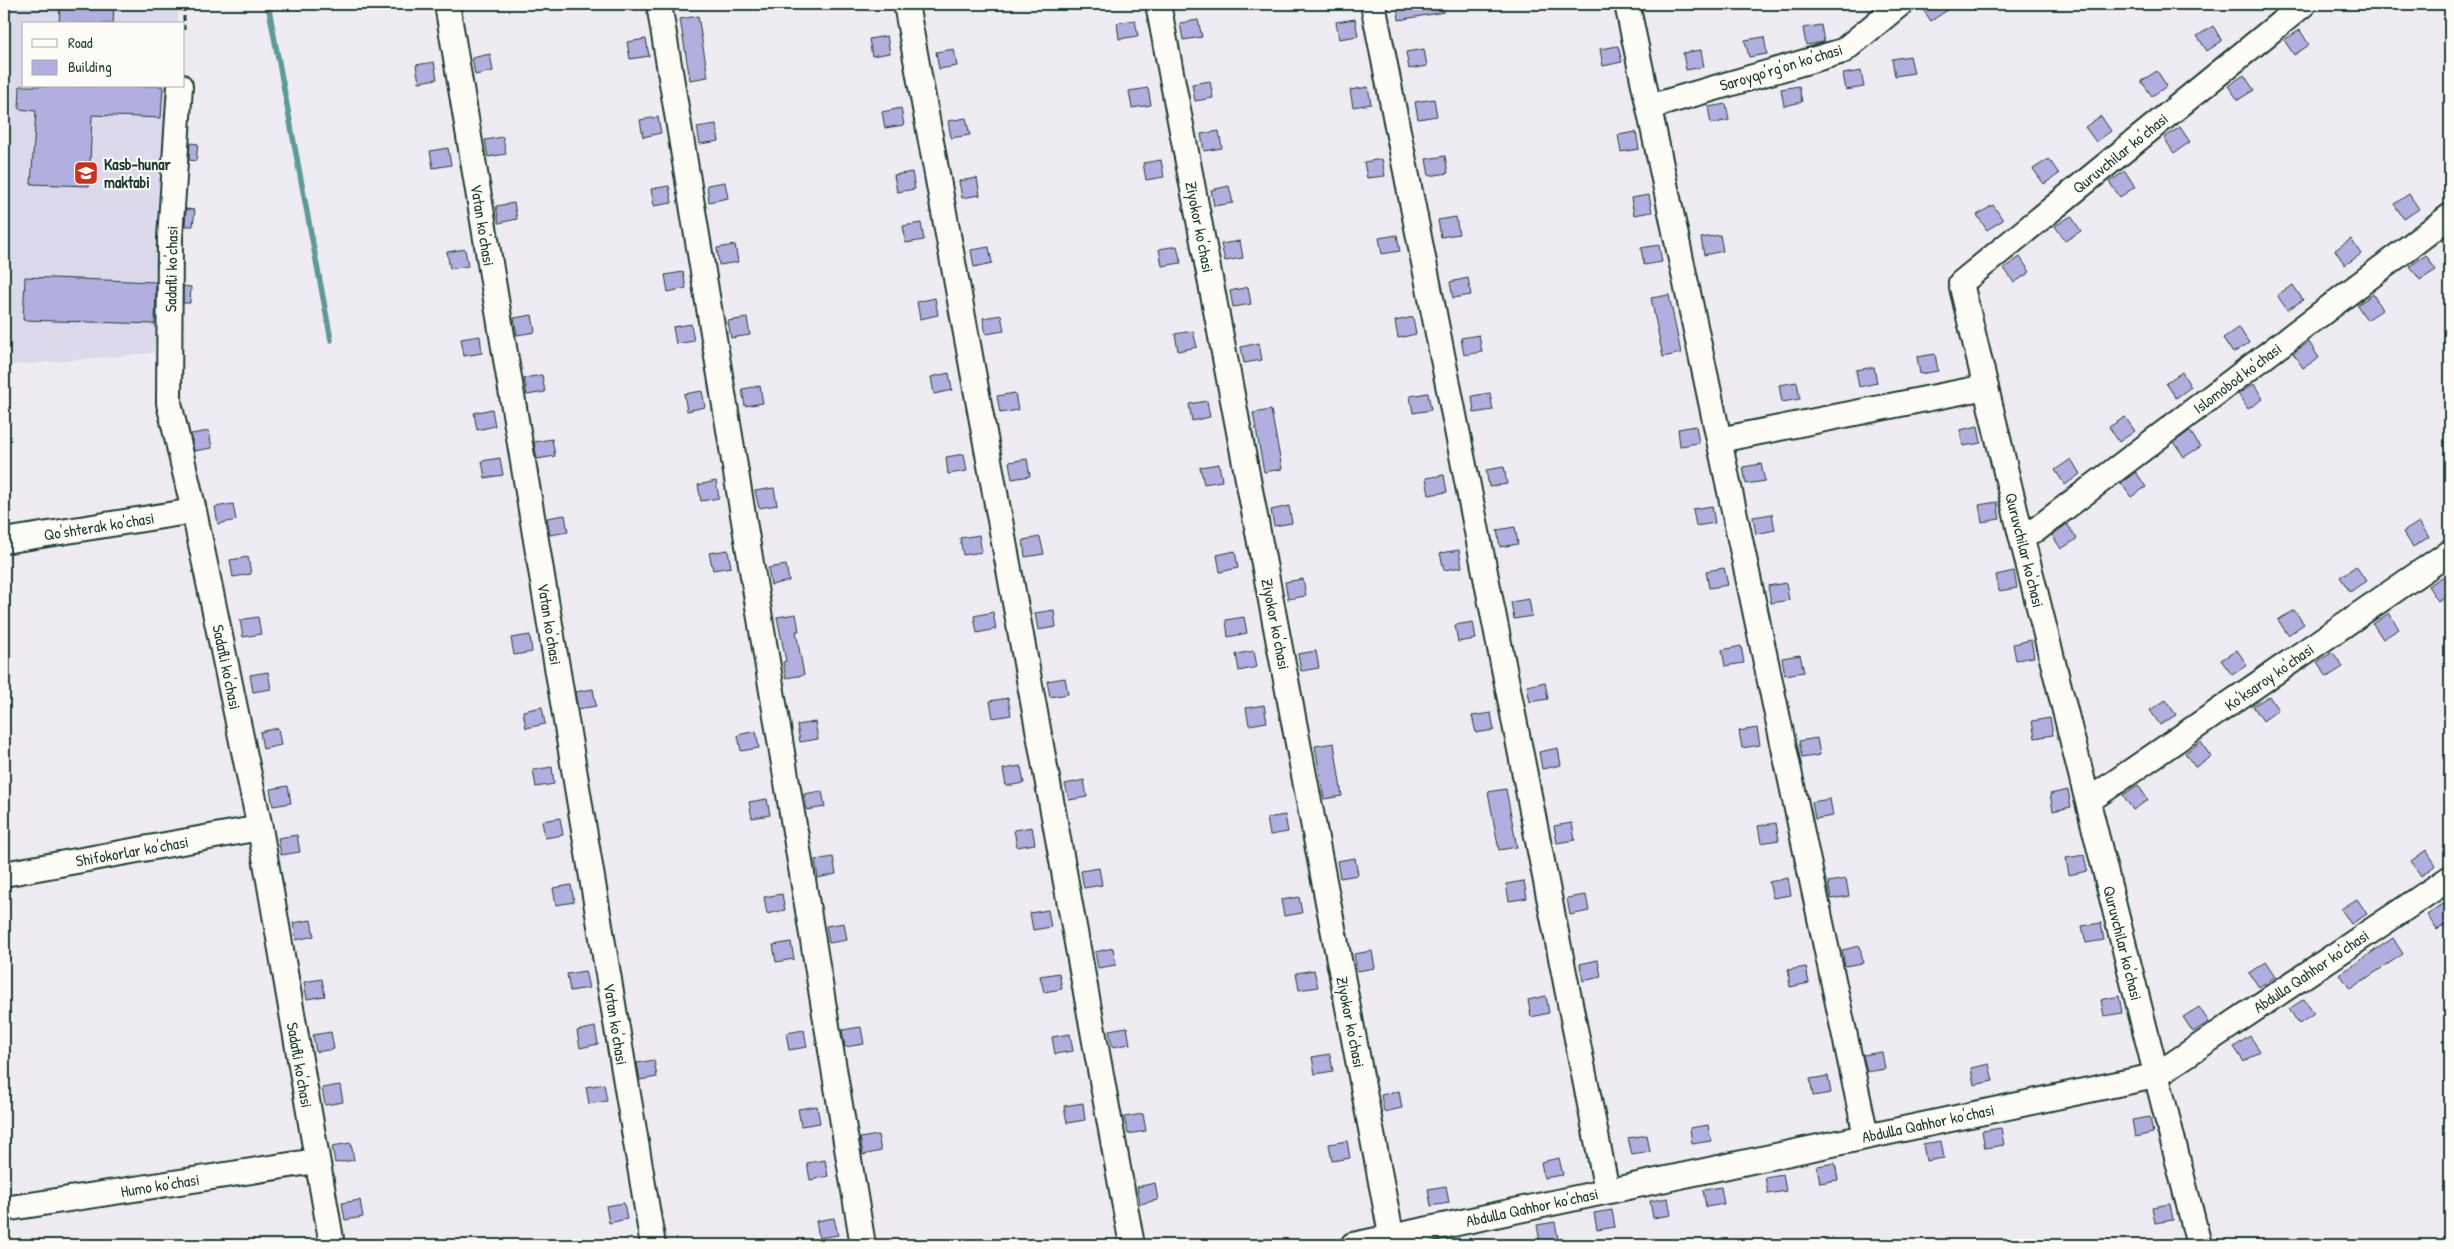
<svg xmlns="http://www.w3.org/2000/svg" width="2454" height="1249" font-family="'Patrick Hand',sans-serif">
	<rect width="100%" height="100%" fill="#eeecf2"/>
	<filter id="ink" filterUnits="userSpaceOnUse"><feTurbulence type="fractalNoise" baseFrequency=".02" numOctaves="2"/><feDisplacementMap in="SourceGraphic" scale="10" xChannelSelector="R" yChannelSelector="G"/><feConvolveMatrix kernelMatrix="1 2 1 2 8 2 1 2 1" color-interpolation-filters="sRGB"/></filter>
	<g filter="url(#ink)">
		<path fill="#dcd9ed" d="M4 4H178V24H24V86H174L154 353 4 366Z"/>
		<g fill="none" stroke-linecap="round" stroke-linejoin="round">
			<path stroke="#5c9998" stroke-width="5.5" d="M268 4 331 340"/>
		</g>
		<path fill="#b2aee0" stroke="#1f3d34" d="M60 4H114L113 24H59Z
			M1397 4H1443L1444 12 1399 20Z
			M1919 4H1957L1931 21Z
			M698 16 708 77 690 80 680 19Z
			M1355 19 1358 36 1339 39 1336 22Z
			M1135 20 1138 36 1119 39 1117 23Z
			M1198 20 1202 37 1183 40 1180 23Z
			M1821 25 1824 42 1806 45 1803 28Z
			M2213 26 2222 41 2207 51 2197 36Z
			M2300 30 2309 45 2294 55 2284 40Z
			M887 36 890 53 872 56 869 39Z
			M1764 37 1767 54 1749 57 1745 40Z
			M646 39 649 56 630 59 627 42Z
			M1618 46 1622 62 1603 66 1600 49Z
			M954 49 957 66 939 69 936 52Z
			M1424 49 1427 66 1409 69 1406 52Z
			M1701 50 1704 67 1686 70 1683 53Z
			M490 54 493 71 475 75 472 58Z
			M1910 56 1914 73 1895 76 1892 59Z
			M434 62 437 79 419 82 416 65Z
			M1861 71 1864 87 1846 90 1843 74Z
			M2157 71 2167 86 2152 96 2141 81Z
			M2244 75 2254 90 2238 100 2228 86Z
			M1210 81 1213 98 1195 101 1192 84Z
			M20 86H163L161 118 92 115 89 186 31 184 36 111 19 109Z
			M1799 86 1802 102 1784 106 1781 89Z
			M1368 87 1371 104 1353 107 1350 90Z
			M1148 88 1151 105 1132 108 1129 91Z
			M1434 99 1437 116 1418 119 1415 102Z
			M1726 104 1729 120 1711 124 1708 107Z
			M901 108 904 125 885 128 882 112Z
			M2101 116 2111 131 2096 142 2085 127Z
			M658 117 661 133 643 137 640 120Z
			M966 118 970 135 951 138 948 121Z
			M716 124 719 141 700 144 697 127Z
			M2180 127 2190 142 2174 153 2164 138Z
			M1219 131 1222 148 1204 151 1201 134Z
			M1636 132 1639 149 1621 152 1618 135Z
			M503 137 506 154 488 157 485 140Z
			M190 143 198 144 196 161 189 160Z
			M448 148 451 165 433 168 430 151Z
			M1445 156 1448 173 1429 176 1426 159Z
			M1382 159 1385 176 1367 178 1364 162Z
			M2049 159 2059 174 2044 184 2033 169Z
			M1161 160 1164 177 1146 180 1143 163Z
			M2125 171 2135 187 2120 197 2109 182Z
			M912 172 915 189 897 192 894 175Z
			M977 178 980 195 962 198 959 181Z
			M725 182 728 198 709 202 707 185Z
			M669 186 672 203 654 206 651 189Z
			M1229 186 1233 203 1214 206 1211 190Z
			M2409 194 2419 209 2404 219 2394 204Z
			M1649 195 1652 212 1634 215 1631 198Z
			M514 203 517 219 499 223 496 206Z
			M1993 205 2003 220 1987 230 1977 215Z
			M186 209 195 210 193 226H185Z
			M2071 216 2081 231 2065 241 2055 226Z
			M1456 217 1459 234 1441 237 1438 220Z
			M921 223 924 240 906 243 903 226Z
			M1397 235 1400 251 1382 254 1379 238Z
			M1720 235 1723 251 1704 255 1701 238Z
			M2351 239 2361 254 2345 265 2335 250Z
			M1240 241 1243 258 1225 261 1221 244Z
			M735 245 738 262 719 265 717 248Z
			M1659 245 1662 262 1644 265 1641 248Z
			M1177 246 1181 263 1162 266 1159 249Z
			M989 247 992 263 974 267 971 250Z
			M465 249 468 266 450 269 447 252Z
			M2426 255 2436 270 2420 280 2410 266Z
			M2020 257 2030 272 2014 283 2004 268Z
			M683 272 686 288 668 292 665 275Z
			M25 277 156 282 155 324 23 320Z
			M1468 278 1471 295 1453 298 1450 282Z
			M2293 285 2303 300 2287 310 2277 295Z
			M183 286 191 287 190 303H183Z
			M1248 287 1251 304 1233 307 1230 291Z
			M2373 294 2382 310 2367 320 2357 305Z
			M1669 295 1681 353 1663 357 1651 298Z
			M935 298 938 315 920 319 917 302Z
			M532 315 535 332 517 335 514 318Z
			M1001 315 1004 331 986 334 983 318Z
			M1413 317 1416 334 1398 338 1395 321Z
			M747 318 750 335 731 338 728 321Z
			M691 324 694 341 676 344 673 327Z
			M2239 327 2249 343 2233 353 2223 338Z
			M1193 331 1197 347 1178 351 1175 334Z
			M1479 335 1482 352 1464 355 1461 338Z
			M480 336 482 353 464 356 461 339Z
			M2309 342 2319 358 2303 368 2293 353Z
			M1259 343 1262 360 1244 363 1241 347Z
			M1935 354 1938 371 1920 374 1917 357Z
			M1874 367 1877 383 1859 387 1856 370Z
			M2182 372 2191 387 2176 398 2166 383Z
			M949 373 952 390 934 394 931 377Z
			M542 375 545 392 527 395 524 378Z
			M1797 382 1800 399 1782 402 1779 385Z
			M2254 384 2263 399 2248 409 2238 394Z
			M760 386 763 403 745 406 742 389Z
			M702 391 705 407 687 411 684 394Z
			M1015 393 1018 410 1000 413 997 396Z
			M1428 393 1431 410 1413 413 1410 396Z
			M1490 393 1493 410 1474 413 1472 396Z
			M1207 401 1210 417 1192 421 1189 404Z
			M492 409 495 426 477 430 474 413Z
			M1271 410 1282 469 1264 472 1253 413Z
			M2125 417 2135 431 2119 442 2109 427Z
			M1696 426 1699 443 1680 446 1678 429Z
			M1978 426 1981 443 1963 446 1960 430Z
			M209 431 212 448 194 451 191 434Z
			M2190 431 2200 447 2184 457 2174 442Z
			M552 439 555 456 537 459 534 442Z
			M964 454 967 471 948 474 946 457Z
			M500 458 503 475 485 478 482 461Z
			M1027 459 1030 476 1012 479 1009 462Z
			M2071 459 2080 474 2065 485 2055 470Z
			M1219 464 1222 481 1204 484 1200 467Z
			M1761 464 1765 481 1746 484 1743 467Z
			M1504 467 1507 484 1489 487 1486 470Z
			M2136 472 2146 487 2131 497 2121 483Z
			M1444 475 1447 492 1429 495 1426 478Z
			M716 481 719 498 701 501 698 485Z
			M774 488 777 505 759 508 755 491Z
			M1997 502 2000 519 1982 522 1979 505Z
			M233 504 236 520 218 524 215 507Z
			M1289 506 1292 523 1274 526 1271 510Z
			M1712 506 1715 523 1696 526 1693 509Z
			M1772 514 1775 530 1756 534 1753 517Z
			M565 515 568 532 550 535 547 518Z
			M2419 522 2429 537 2413 547 2403 532Z
			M2067 524 2077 539 2061 549 2052 535Z
			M1515 527 1518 544 1500 547 1497 530Z
			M979 535 982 552 963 555 960 538Z
			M1040 537 1044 554 1025 557 1023 540Z
			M728 550 731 567 713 570 709 553Z
			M1459 550 1462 567 1444 570 1440 553Z
			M1235 551 1238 568 1220 572 1217 555Z
			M248 557 251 574 233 577 230 560Z
			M786 565 789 581 771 585 768 568Z
			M2356 566 2366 581 2350 592 2340 577Z
			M1724 568 1728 585 1709 588 1706 571Z
			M2014 571 2017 588 1999 591 1996 575Z
			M2444 576 2450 585V593L2438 601 2428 586Z
			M1303 579 1306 596 1288 599 1285 582Z
			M1786 583 1789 600 1771 603 1768 586Z
			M1529 599 1532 616 1514 619 1511 602Z
			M1054 610 1056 627 1038 630 1035 613Z
			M2294 610 2304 624 2288 635 2278 620Z
			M993 612 996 629 977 633 974 616Z
			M2389 613 2399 629 2383 639 2373 624Z
			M796 614 799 631H796L804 675 786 678 783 662 786 661 777 617Z
			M258 617 261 634 243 637 240 620Z
			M1244 617 1247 633 1228 637 1226 620Z
			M1473 622 1476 639 1458 642 1455 625Z
			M530 635 532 652 514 655 511 638Z
			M2031 640 2034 657 2016 660 2013 644Z
			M1741 646 1744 663 1725 666 1722 650Z
			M2237 650 2247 665 2232 675 2221 660Z
			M1254 651 1257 667 1239 671 1236 654Z
			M1316 651 1319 668 1301 671 1298 654Z
			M2333 652 2343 667 2327 677 2317 662Z
			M1800 655 1804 672 1785 675 1782 658Z
			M268 672 271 689 253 692 250 675Z
			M1065 678 1068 694 1050 697 1047 681Z
			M1545 682 1548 699 1530 702 1527 686Z
			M593 689 596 706 578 709 575 692Z
			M2269 696 2278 710 2263 721 2253 706Z
			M1008 698 1011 715 993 718 990 701Z
			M2166 700 2176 715 2160 725 2150 710Z
			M1264 705 1267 722 1249 725 1246 708Z
			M542 707 545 724 526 728 523 711Z
			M1491 713 1494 730 1476 733 1472 716Z
			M2050 718 2053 735 2035 738 2032 721Z
			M815 722 818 739 800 742 797 725Z
			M278 728 281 745 263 749 260 732Z
			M1757 728 1760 745 1742 748 1739 731Z
			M756 731 759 748 741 751 738 735Z
			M1817 738 1820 755 1802 758 1799 741Z
			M2201 742 2211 757 2195 767 2185 753Z
			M1334 743 1342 796 1324 799 1315 746Z
			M1558 748 1561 765 1542 769 1539 752Z
			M1021 766 1024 783 1006 786 1003 769Z
			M552 767 554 784 536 787 533 770Z
			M1084 780 1087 797 1069 800 1065 784Z
			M2138 785 2148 800 2133 810 2123 795Z
			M288 786 291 803 273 806 270 789Z
			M1506 789 1517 847 1499 850 1488 792Z
			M2068 790 2071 807 2053 811 2050 794Z
			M822 791 825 807 807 810 804 794Z
			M767 799 770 815 752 818 749 802Z
			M1830 799 1833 816 1815 819 1812 802Z
			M1285 815 1288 832 1270 835 1267 818Z
			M560 818 563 835 545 838 542 821Z
			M1572 823 1575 840 1557 843 1554 826Z
			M1776 823 1779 840 1761 843 1758 826Z
			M1032 827 1035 844 1017 847 1014 830Z
			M297 835 300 852 281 855 278 838Z
			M2426 850 2436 865 2421 876 2411 861Z
			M2084 855 2087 871 2069 875 2066 858Z
			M833 857 836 874 818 878 815 860Z
			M1355 858 1358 875 1340 878 1337 861Z
			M1099 868 1102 885 1084 888 1081 871Z
			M1788 878 1791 895 1773 898 1769 882Z
			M1846 879 1849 896 1831 899 1828 882Z
			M1524 881 1527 898 1509 901 1506 884Z
			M571 885 574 902 556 905 553 888Z
			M782 894 785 910 767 914 764 897Z
			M1586 895 1589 911 1570 915 1567 898Z
			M1299 897 1302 913 1284 916 1281 900Z
			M2357 899 2367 914 2351 924 2341 909Z
			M2443 904 2450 915V921L2437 930 2427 915Z
			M1048 910 1051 927 1033 930 1030 913Z
			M311 920 314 936 296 940 293 923Z
			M844 923 847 940 829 943 826 926Z
			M2101 923 2104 940 2086 943 2082 926Z
			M2393 938 2403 954 2350 989 2340 974Z
			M791 942 794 959 776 962 773 945Z
			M1860 946 1863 963 1845 966 1842 950Z
			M1113 948 1116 965 1098 968 1095 952Z
			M1372 951 1375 968 1357 971 1354 954Z
			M1598 960 1601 977 1583 981 1580 964Z
			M2265 962 2275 977 2259 987 2249 973Z
			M1806 967 1809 983 1790 987 1788 970Z
			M1314 970 1318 987 1299 990 1296 973Z
			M585 971 589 988 570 991 567 974Z
			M1059 973 1062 989 1044 992 1040 976Z
			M322 979 325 996 307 999 304 982Z
			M1546 996 1549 1013 1531 1017 1528 1000Z
			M2119 996 2122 1013 2104 1016 2101 1000Z
			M2304 999 2314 1014 2299 1024 2289 1009Z
			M2199 1007 2209 1022 2193 1032 2183 1017Z
			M595 1027 598 1044 580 1048 577 1031Z
			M861 1027 864 1044 845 1047 842 1030Z
			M1127 1027 1130 1044 1112 1047 1109 1030Z
			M804 1030 807 1047 789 1050 786 1033Z
			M331 1032 334 1049 316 1052 313 1035Z
			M1070 1034 1073 1051 1055 1054 1052 1037Z
			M2250 1036 2260 1051 2244 1062 2234 1047Z
			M1882 1052 1885 1069 1867 1072 1863 1055Z
			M1330 1054 1333 1071 1315 1074 1312 1057Z
			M654 1060 657 1077 640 1080 637 1063Z
			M1989 1064 1993 1081 1974 1085 1971 1068Z
			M1828 1076 1831 1093 1813 1096 1810 1079Z
			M604 1084 607 1101 589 1104 586 1087Z
			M340 1085 343 1102 325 1105 322 1088Z
			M1399 1091 1402 1108 1384 1112 1381 1095Z
			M1083 1103 1085 1120 1067 1123 1064 1106Z
			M817 1106 820 1123 801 1126 798 1109Z
			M1143 1114 1146 1131 1128 1134 1124 1117Z
			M2150 1117 2153 1133 2135 1137 2132 1120Z
			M1708 1125 1711 1141 1692 1144 1690 1128Z
			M2001 1128 2004 1145 1985 1148 1982 1131Z
			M878 1135 881 1151 863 1155 860 1138Z
			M1647 1135 1650 1152 1632 1155 1628 1138Z
			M1347 1141 1350 1158 1332 1161 1329 1144Z
			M1941 1141 1944 1158 1926 1161 1923 1144Z
			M351 1143 354 1160 335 1163 332 1146Z
			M1559 1158 1563 1175 1544 1178 1541 1162Z
			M825 1160 828 1176 810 1180 807 1163Z
			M1835 1163 1838 1180 1820 1183 1817 1166Z
			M1783 1174 1786 1191 1768 1194 1765 1177Z
			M1155 1183 1158 1200 1140 1204 1137 1187Z
			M1446 1186 1449 1203 1431 1206 1428 1189Z
			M1721 1187 1724 1204 1706 1207 1703 1190Z
			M1668 1198 1671 1215 1653 1218 1650 1201Z
			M360 1200 363 1217 345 1220 342 1203Z
			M624 1203 627 1219 609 1223 606 1206Z
			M2170 1204 2173 1220 2155 1223 2152 1207Z
			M1612 1210 1615 1227 1597 1230 1594 1213Z
			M834 1218 838 1235 819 1238 816 1221Z
			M1555 1222 1558 1239 1540 1242 1537 1225Z"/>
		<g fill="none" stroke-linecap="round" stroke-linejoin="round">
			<defs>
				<path id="street" d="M447 4 653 1245
					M659 4 863 1245
					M906 4 1132 1245
					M1158 4 1393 1245
					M1373 4 1607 1191
					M1627 4 1866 1136
					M180 86 170 238 169 403 194 511 260 828 332 1245
					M1649 107 1843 51 1900 4
					M1719 440 1986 387
					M2021 535 2037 529 2450 216
					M4 541 194 511
					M2088 801 2450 552
					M4 874 260 828
					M4 1209 316 1161
					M1353 1245 2155 1076 2450 878
					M2199 1245 2021 535 1961 283 2304 4"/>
			</defs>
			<use href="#street" stroke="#1f3d34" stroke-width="28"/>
			<path stroke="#1f3d34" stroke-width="3" stroke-dasharray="5 4" stroke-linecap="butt" d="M184 30V4"/>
			<use href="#street" stroke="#fdfcf7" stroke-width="24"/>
		</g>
	</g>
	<defs>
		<symbol id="school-square" viewBox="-11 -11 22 22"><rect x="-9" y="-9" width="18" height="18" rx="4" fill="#c8321e" stroke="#fdfcf7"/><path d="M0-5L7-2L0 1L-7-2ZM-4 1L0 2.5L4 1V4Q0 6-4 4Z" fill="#fff"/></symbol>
	</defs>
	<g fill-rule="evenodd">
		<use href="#school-square" x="72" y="159" width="28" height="28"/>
	</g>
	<g text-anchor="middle" stroke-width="4" stroke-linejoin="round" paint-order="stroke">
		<g font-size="16" fill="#1f3d34" stroke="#fdfcf7">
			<text transform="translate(1781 67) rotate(-17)" y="6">Saroyqo'rg'on ko'chasi</text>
			<text transform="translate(2120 153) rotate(-39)" y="6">Quruvchilar ko'chasi</text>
			<text transform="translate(483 225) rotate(81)" y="6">Vatan ko'chasi</text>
			<text transform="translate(1200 227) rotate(79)" y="6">Ziyokor ko'chasi</text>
			<text transform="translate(171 269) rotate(-89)" y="6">Sadafli ko'chasi</text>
			<text transform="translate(2237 378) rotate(-37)" y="6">Islomobod ko'chasi</text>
			<text transform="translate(99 526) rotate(-9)" y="6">Qo'shterak ko'chasi</text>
			<text transform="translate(2025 550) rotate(76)" y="6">Quruvchilar ko'chasi</text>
			<text transform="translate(550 624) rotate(81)" y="6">Vatan ko'chasi</text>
			<text transform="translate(1276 624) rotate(79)" y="6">Ziyokor ko'chasi</text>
			<text transform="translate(227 667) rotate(78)" y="6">Sadafli ko'chasi</text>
			<text transform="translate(2269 677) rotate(-35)" y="6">Ko'ksaroy ko'chasi</text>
			<text transform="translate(132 851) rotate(-10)" y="6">Shifokorlar ko'chasi</text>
			<text transform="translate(2123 943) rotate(76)" y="6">Quruvchilar ko'chasi</text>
			<text transform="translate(2311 971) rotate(-34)" y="6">Abdulla Qahhor ko'chasi</text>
			<text transform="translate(1351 1022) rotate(79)" y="6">Ziyokor ko'chasi</text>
			<text transform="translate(616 1024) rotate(81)" y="6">Vatan ko'chasi</text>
			<text transform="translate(300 1065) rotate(80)" y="6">Sadafli ko'chasi</text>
			<text transform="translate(1928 1123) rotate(-12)" y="6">Abdulla Qahhor ko'chasi</text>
			<text transform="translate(160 1185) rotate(-9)" y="6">Humo ko'chasi</text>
			<text transform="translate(1532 1207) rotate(-12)" y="6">Abdulla Qahhor ko'chasi</text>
		</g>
		<g font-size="16" font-weight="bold" fill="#1f3d34" stroke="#fdfcf7" text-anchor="start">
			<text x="104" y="170">Kasb-hunar<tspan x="104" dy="18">maktabi</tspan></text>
		</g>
	</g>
	<rect width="2454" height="1249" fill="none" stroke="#fdfcf7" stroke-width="20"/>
	<rect x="10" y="10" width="2434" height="1229" fill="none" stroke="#1f3d34" stroke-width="2" filter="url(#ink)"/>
	<rect x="22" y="22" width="162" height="65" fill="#fdfcf7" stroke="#a4b0a9"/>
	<rect x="32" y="39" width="25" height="8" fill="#fdfcf7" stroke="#a4b0a9"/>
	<text x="68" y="48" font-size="15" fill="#1f3d34">Road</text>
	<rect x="32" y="60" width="25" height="15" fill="#b2aee0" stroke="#a4b0a9"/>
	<text x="68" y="72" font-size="15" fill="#1f3d34">Building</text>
</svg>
